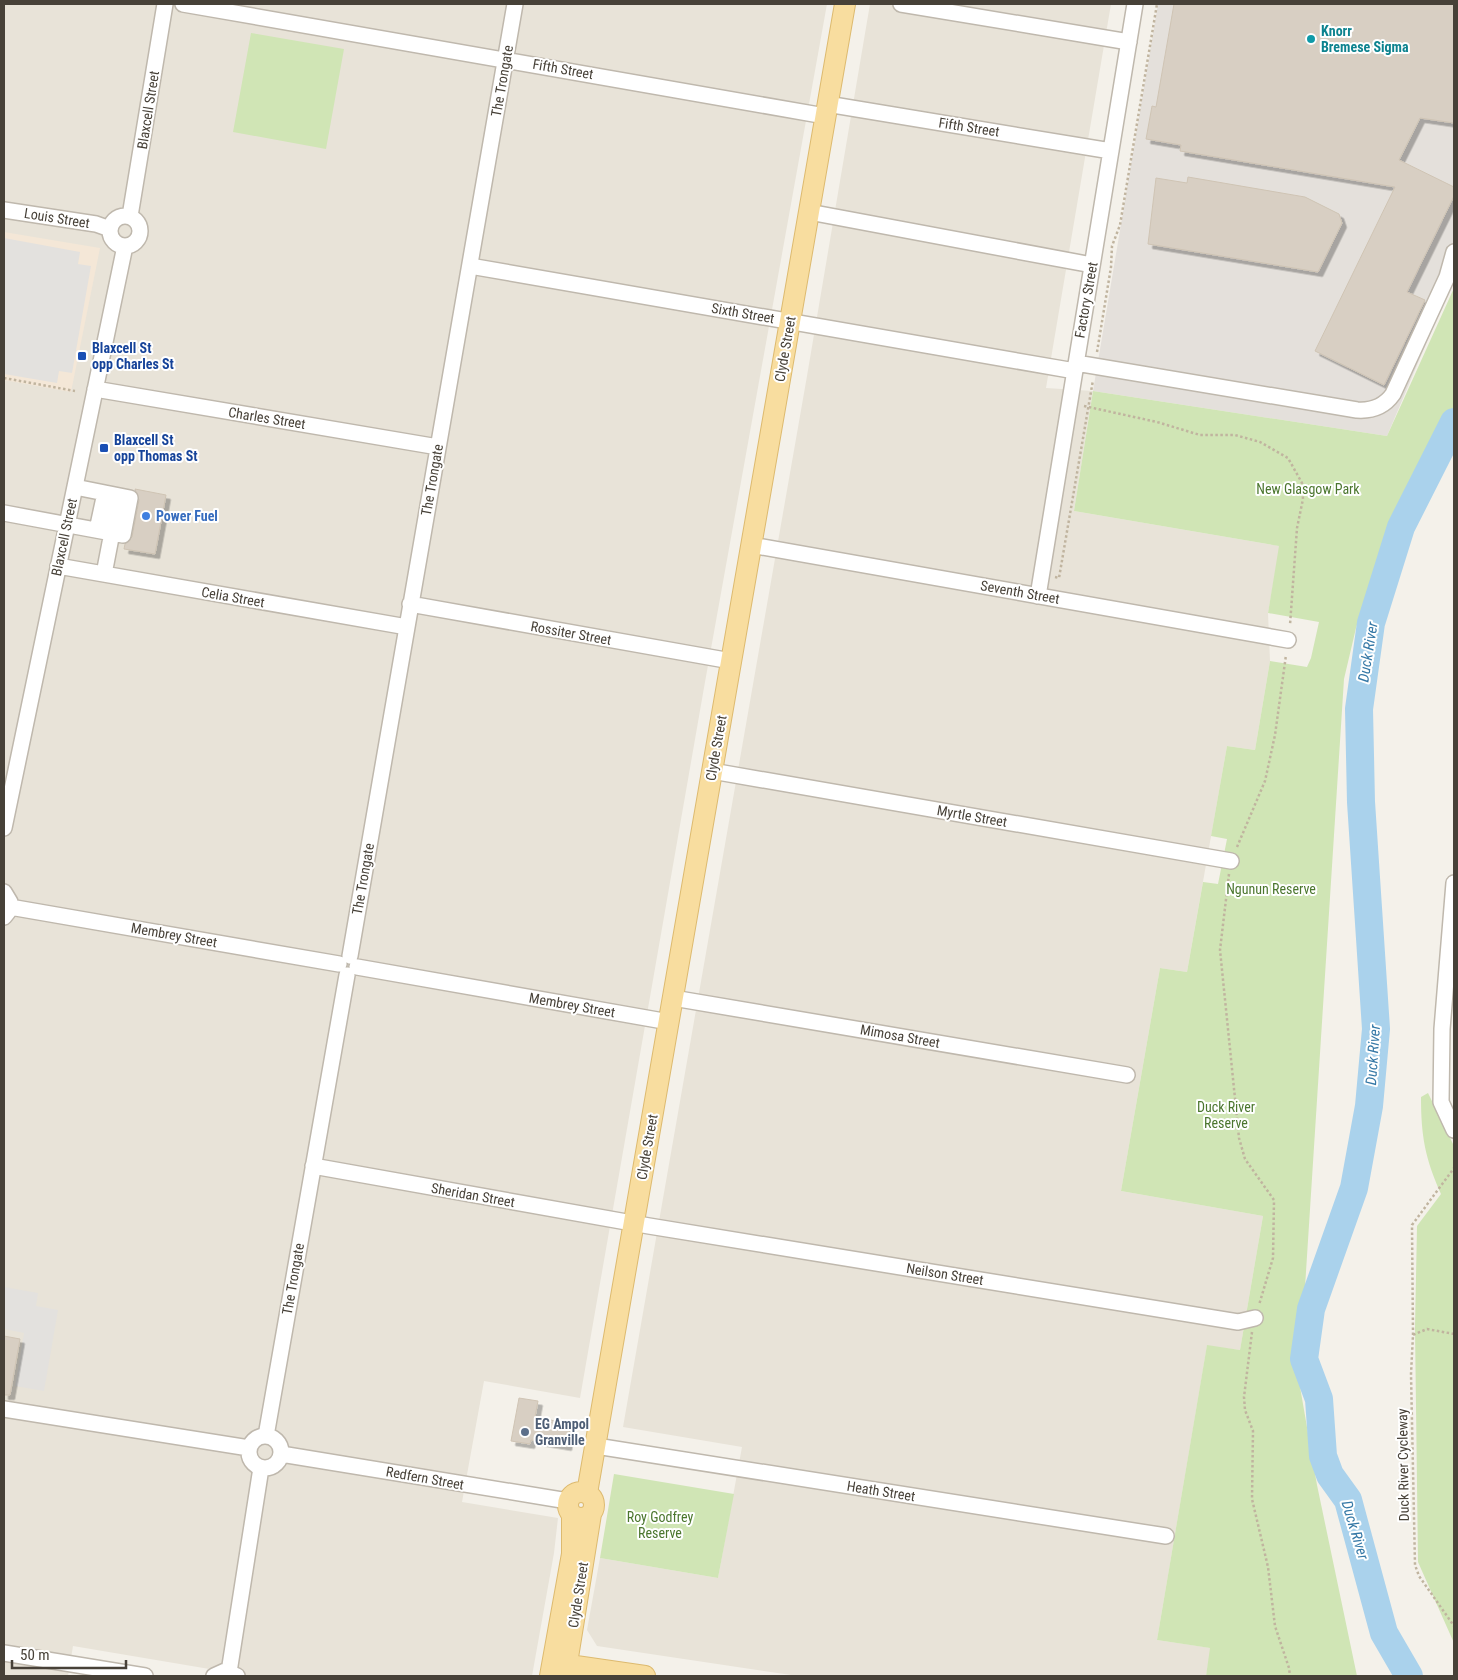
<svg xmlns="http://www.w3.org/2000/svg" width="1458" height="1680" font-family="'Roboto Condensed',sans-serif">
	<defs>
		<filter id="shadow"><feDropShadow dx="4.5" dy="4.5" stdDeviation="0" flood-color="#0004"/></filter>
	</defs>
	<rect width="100%" height="100%" fill="#f4f1ea"/>
	<path fill="#e8e3d8" d="M4 4H827L705 682 580 1398 484 1381 462 1502 558 1518 554 1553 532 1676H251L73 1646 68 1676H4Z
		M870 4H1111L1046 388 1093 391 1074 511 1280 546 1268 613 1270 661 1255 750 1227 746 1187 972 1160 968 1121 1191 1263 1216 1240 1350 1207 1346 1157 1640 1211 1648 1206 1676H798L597 1646 587 1630 600 1558 718 1578 742 1447 623 1427 807 376Z"/>
	<path fill="#f4e7d7" d="M4 232 100 248 71 392 4 380Z"/>
	<path fill="#e4e0db" d="M1158 4H1454V278L1387 436 1093 391Z"/>
	<path fill="#d0e5b5" d="M251 33 344 49 326 149 233 132Z
		M1454 288V407L1379 556 1356 628 1344 679 1299 1381 1317 1485 1357 1676H1206L1210 1648 1157 1640 1207 1345 1240 1350 1263 1216 1121 1191 1160 968 1187 972 1203 882 1218 884 1227 839 1211 836 1227 746 1255 750 1270 661 1307 667 1311 658 1319 622 1268 613 1279 546 1074 511 1093 391 1387 436Z
		M1428 1093 1454 1146V1643L1418 1562 1415 1328 1417 1226 1441 1194C1425 1158 1421 1136 1421 1097Z
		M614 1474 734 1494 718 1578 600 1558Z"/>
	<path fill="#e3e1de" d="M4 238 80 252 78 264 91 266 72 373 59 371 57 383 4 374Z
		M4 1287 38 1293 36 1306 58 1310 44 1391 15 1386 24 1333 4 1329Z"/>
	<g fill="none" stroke-linecap="round" stroke-linejoin="round">
		<path stroke="#aad2ec" stroke-width="28" d="M1409 1676 1384 1633 1348 1500 1330 1475 1323 1456 1319 1399 1304 1359 1311 1309 1354 1188 1369 1106 1376 1029 1361 802 1359 709 1371 623 1401 527 1454 422"/>
	</g>
	<path fill="#d8cfc3" stroke="#cfc4b4" filter="url(#shadow)" d="M1174 4H1454V123L1420 118 1399 160 1454 187V196L1407 292 1425 300 1384 385 1315 351 1395 187 1180 151 1181 145 1146 139 1152 106 1156 107Z
		M1188 177 1305 197 1339 214 1342 223 1318 272 1148 244 1156 178 1187 183Z
		M135 489 166 495 155 554 124 549 125 544 132 537 139 500Z
		M4 1336 20 1339 10 1395H4Z
		M519 1398 538 1401 535 1417 571 1424 567 1446 531 1440 530 1444 511 1441Z"/>
	<g fill="none" stroke-linecap="round" stroke-linejoin="round">
		<defs>
			<path id="minor" d="M183 4 825 116
				M901 4 1129 42
				M827 104 1111 151
				M4 210 96 224 110 229
				M809 212 1092 265
				M110 231a15 15 0 1 1 30 0a15 15 0 1 1-30 0Z
				M130 216 165 4
				M470 266 1075 371
				M1076 363 1357 410C1372 411 1384 407 1393 394L1447 277 1454 252
				M95 389 438 447
				M4 513 123 535 130 498 75 487
				M97 530 105 493
				M751 545 1288 640
				M58 566 407 627
				M104 574 119 496
				M1038 596 1135 4
				M410 604 731 661
				M712 771 1231 861
				M4 828 125 246
				M1454 883 1442 1029 1441 1102 1454 1130
				M4 892 10 902 8 912 4 917
				M10 907 339 964
				M350 956 515 4
				M357 967 669 1022
				M673 998 1127 1075
				M313 1166 649 1226 1238 1322 1255 1318
				M4 1409 249 1448
				M249 1452a16 16 0 1 1 32 0a16 16 0 1 1-32 0Z
				M266 1436 347 975
				M596 1446 1166 1536
				M281 1454 568 1501
				M4 1653 145 1676
				M229 1672 261 1468
				M214 1676 225 1671 237 1676"/>
			<path id="major" d="M568 1505a13 13 0 1 1 26 0a13 13 0 1 1-26 0Z
				M587 1493 845 4
				M555 1663 645 1676
				M550 1676 572 1554V1515
				M565 1676 591 1514"/>
		</defs>
		<use href="#minor" stroke="#bfb8ad" stroke-width="18"/>
		<use href="#major" stroke="#ddba6f" stroke-width="22"/>
		<path stroke="#c0b49f" stroke-width="2.5" stroke-dasharray="2.5 2.5" stroke-linecap="butt" d="M1097 352 1111 267 1112 246 1120 225 1157 4
			M4 378 75 391
			M1084 406 1157 422 1200 435H1235L1260 442 1288 458 1302 483 1303 499 1297 528 1290 625
			M1055 577 1059 578 1093 380
			M1237 847 1265 781 1275 735 1286 655
			M1229 874 1220 950 1239 1138 1245 1159 1274 1200 1273 1258 1259 1305
			M1252 1332 1244 1397 1245 1410 1253 1431 1252 1499 1268 1567 1275 1626 1289 1668 1290 1676
			M1454 1334 1427 1329 1413 1335 1411 1374 1415 1565 1419 1576 1454 1626
			M1413 1335 1412 1225 1454 1168"/>
		<use href="#minor" stroke="#fff" stroke-width="15"/>
		<use href="#major" stroke="#f8dd9f" stroke-width="20"/>
	</g>
	<circle fill="#0f9aa8" stroke="#fff" stroke-width="2" cx="1311" cy="39" r="5"/>
	<g fill="#1a4fb4" stroke="#fff" stroke-width="2">
		<rect x="77" y="351" width="10" height="10" rx="2.5"/>
		<rect x="99" y="443" width="10" height="10" rx="2.5"/>
	</g>
	<circle fill="#3f7fe0" stroke="#fff" stroke-width="2" cx="146" cy="516" r="5"/>
	<circle fill="#5c6f8a" stroke="#fff" stroke-width="2" cx="525" cy="1432" r="5"/>
	<g text-anchor="middle" stroke-width="4" stroke-linejoin="round" paint-order="stroke">
		<g font-size="14" font-weight="bold" fill="#0d838f" stroke="#fff" text-anchor="start">
			<text x="1321" y="36">Knorr<tspan x="1321" dy="16">Bremese Sigma</tspan></text>
		</g>
		<g font-size="14" fill="#474138" stroke="#fff">
			<text transform="translate(563 69) rotate(10)" y="5">Fifth Street</text>
			<text transform="translate(502 81) rotate(-80)" y="5">The Trongate</text>
			<text transform="translate(148 110) rotate(-81)" y="5">Blaxcell Street</text>
			<text transform="translate(969 127) rotate(9)" y="5">Fifth Street</text>
			<text transform="translate(57 218) rotate(9)" y="5">Louis Street</text>
			<text transform="translate(1086 300) rotate(-80)" y="5">Factory Street</text>
			<text transform="translate(743 313) rotate(10)" y="5">Sixth Street</text>
			<text transform="translate(785 349) rotate(-80)" y="5">Clyde Street</text>
			<text transform="translate(267 418) rotate(9)" y="5">Charles Street</text>
			<text transform="translate(432 480) rotate(-80)" y="5">The Trongate</text>
			<text transform="translate(64 537) rotate(-78)" y="5">Blaxcell Street</text>
			<text transform="translate(1020 592) rotate(10)" y="5">Seventh Street</text>
			<text transform="translate(233 597) rotate(10)" y="5">Celia Street</text>
			<text transform="translate(571 633) rotate(10)" y="5">Rossiter Street</text>
			<text transform="translate(716 748) rotate(-80)" y="5">Clyde Street</text>
			<text transform="translate(972 816) rotate(10)" y="5">Myrtle Street</text>
			<text transform="translate(363 879) rotate(-80)" y="5">The Trongate</text>
			<text transform="translate(174 935) rotate(10)" y="5">Membrey Street</text>
			<text transform="translate(572 1005) rotate(10)" y="5">Membrey Street</text>
			<text transform="translate(900 1036) rotate(10)" y="5">Mimosa Street</text>
			<text transform="translate(647 1147) rotate(-80)" y="5">Clyde Street</text>
			<text transform="translate(473 1195) rotate(10)" y="5">Sheridan Street</text>
			<text transform="translate(945 1274) rotate(9)" y="5">Neilson Street</text>
			<text transform="translate(293 1279) rotate(-80)" y="5">The Trongate</text>
			<text transform="translate(1403 1465) rotate(-91)" y="5">Duck River Cycleway</text>
			<text transform="translate(425 1478) rotate(10)" y="5">Redfern Street</text>
			<text transform="translate(881 1491) rotate(9)" y="5">Heath Street</text>
			<text transform="translate(578 1595) rotate(-81)" y="5">Clyde Street</text>
		</g>
		<g font-size="14" font-weight="bold" fill="#164399" stroke="#fff" text-anchor="start">
			<text x="92" y="353">Blaxcell St<tspan x="92" dy="16">opp Charles St</tspan></text>
			<text x="114" y="445">Blaxcell St<tspan x="114" dy="16">opp Thomas St</tspan></text>
		</g>
		<g font-size="14" fill="#4b762e" stroke="#fff">
			<text x="1308" y="494">New Glasgow Park</text>
			<text x="1271" y="894">Ngunun Reserve</text>
			<text x="1226" y="1112">Duck River<tspan x="1226" dy="16">Reserve</tspan></text>
			<text x="660" y="1522">Roy Godfrey<tspan x="660" dy="16">Reserve</tspan></text>
		</g>
		<g font-size="14" font-weight="bold" fill="#366cbe" stroke="#fff" text-anchor="start">
			<text x="156" y="521">Power Fuel</text>
		</g>
		<g font-size="14" font-weight="bold" fill="#4e5e75" stroke="#fff" text-anchor="start">
			<text x="535" y="1429">EG Ampol<tspan x="535" dy="16">Granville</tspan></text>
		</g>
		<g font-size="15" font-style="italic" fill="#3578a6" stroke="#fff">
			<text transform="translate(1368 652) rotate(-81)" y="5">Duck River</text>
			<text transform="translate(1373 1055) rotate(-86)" y="5">Duck River</text>
			<text transform="translate(1355 1530) rotate(73)" y="5">Duck River</text>
		</g>
	</g>
	<rect width="1458" height="1680" fill="none" stroke="#474138" stroke-width="10"/>
	<path d="M12 1660v8h114v-8" fill="none" stroke="#474138" stroke-width="2.5"/>
	<text x="20" y="1660" font-size="15" fill="#474138" stroke="#ffffff" stroke-width="4" paint-order="stroke">50 m</text>
</svg>
